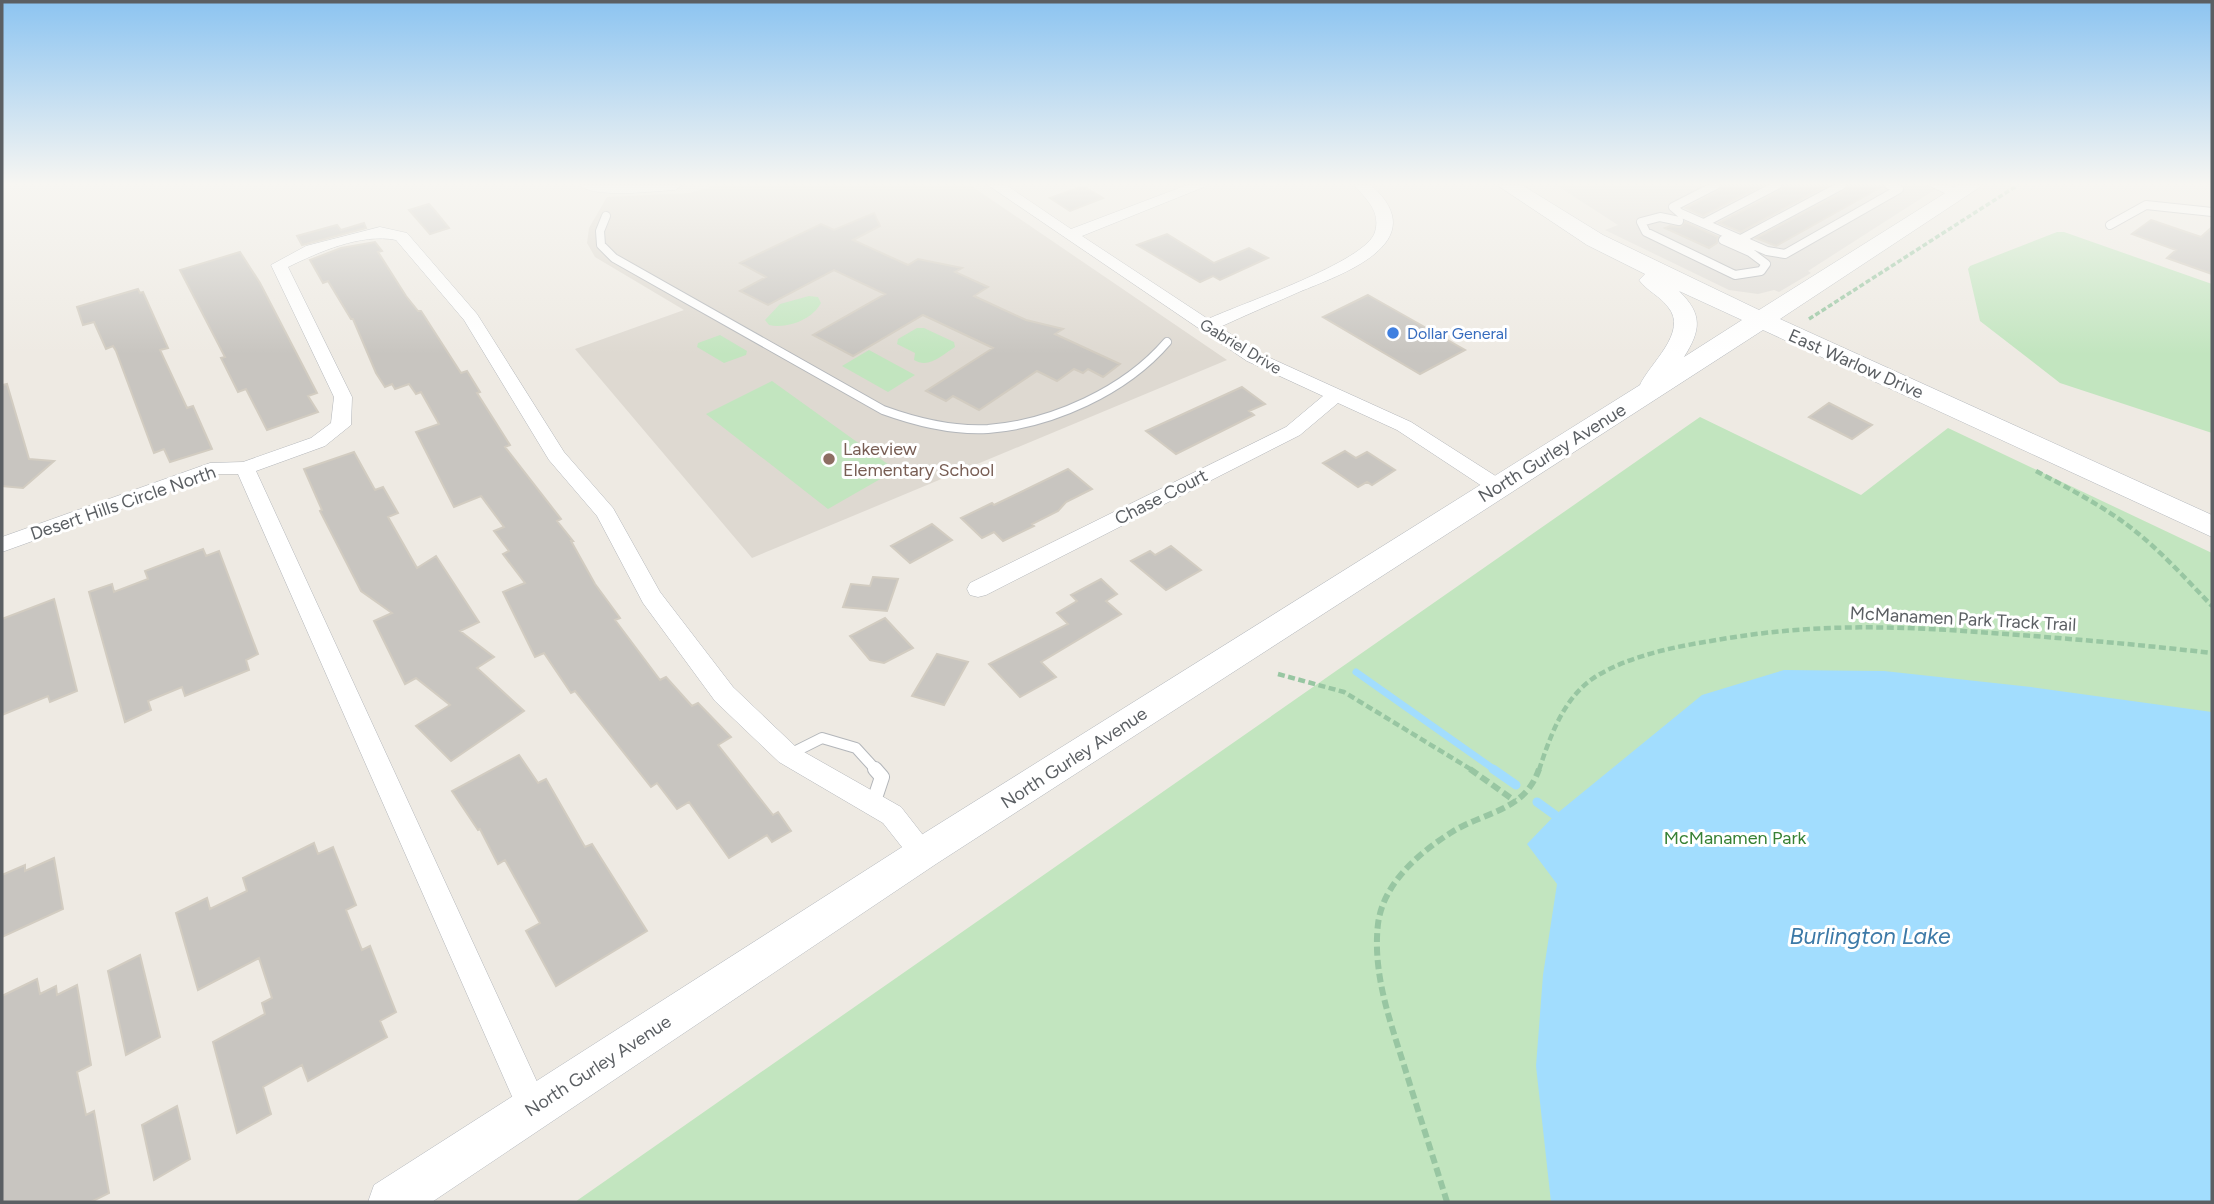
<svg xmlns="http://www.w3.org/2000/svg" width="2214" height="1204" font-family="Figtree,sans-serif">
	<rect width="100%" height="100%" fill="#eeeae3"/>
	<path fill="#dfdcd7" d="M1556 185H1942L1808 271 1811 273 1779 292 1774 290 1758 294 1729 290 1605 230 1618 225Z"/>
	<path fill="#ded9d1" d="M718 185H970L1227 360 752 558 575 349 684 310 595 257 587 243 589 228 607 197 689 193Z"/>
	<path fill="#c2e5bf" d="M2057 232H2064L2212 284V433L2060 383 1980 321 1968 269 1970 266Z
		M809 296 818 297 821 303C812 320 787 329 769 325L765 320 780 304Z
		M917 328H924L954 342 955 347C942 355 929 369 914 360L915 353 897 344 898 339Z
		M720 335 747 351 746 355 724 363 697 347 698 343Z
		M869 350 915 375 888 392 842 366Z
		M772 381 896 470 828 509 706 414Z
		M1700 417 1861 495 1948 428 2212 553V1202H575Z"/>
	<path fill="#a2ddfe" d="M1784 670 1884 671 2031 687 2212 712V1202H1551L1536 1066 1543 975 1557 884 1527 844 1555 815 1702 695Z"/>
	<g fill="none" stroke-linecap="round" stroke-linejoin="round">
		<path stroke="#a2ddfe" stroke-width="7" d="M1356 672 1495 770"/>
		<path stroke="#a2ddfe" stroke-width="9" d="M1493 769 1516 785
			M1537 802 1555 815"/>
	</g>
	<path fill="#c8c5c0" stroke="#d2ccc1" stroke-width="2" d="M1722 185H1762L1703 216 1686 208 1719 191Z
		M1783 185H1827L1741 232 1719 223 1780 191Z
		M1848 185 1883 186 1776 246 1756 238 1845 191Z
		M1083 186 1103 198 1070 211 1050 198Z
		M429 204 436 212 449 228 430 234 409 210Z
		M874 213 880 226 853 240 908 265 918 259 962 268 955 272 988 287 974 296 1026 320 1063 329 1055 334 1120 364 1103 377 1088 369 1083 373 1074 369 1057 381 1037 371 979 410 953 396 946 401 926 391 993 348 923 315 853 356 813 335 885 294 834 270 768 305 740 291 766 277 740 263 821 224 834 230Z
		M2151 220 2201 237 2212 227V274L2167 258 2176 250 2132 234Z
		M1685 222 1718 237 1717 243 1709 248 1665 228 1670 226 1680 227Z
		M364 223 366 228 302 245 297 236 337 225 341 230Z
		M1167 234 1214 263 1249 248 1268 258 1220 280 1213 276 1200 282 1137 245Z
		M375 242 382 251 378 252 406 296 418 311H421L461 373 467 371 480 392 477 393 510 445 505 447 561 519 557 521 573 541H571L595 584 620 618 615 620 660 680 666 677 692 706 698 703 731 737 718 745 773 815 778 812 791 831 772 842 767 835 729 858 689 802 677 809 657 783 651 787 575 691 571 693 544 653 535 657 503 592 525 583 503 554 509 551 494 531 504 527 481 496 454 507 416 432 439 424 421 392 416 394 409 384 395 389 392 384 385 387 376 373 353 319H351L328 281 323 283 310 260 341 248Z
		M240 252 260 283 317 393 308 396 318 412 267 430 246 389 238 392 221 358 225 357 180 270Z
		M138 289 140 293 143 292 168 348 160 350 187 408 193 406 212 449 170 462 164 449 154 453 116 351 113 346 106 349 94 322 83 325 77 307Z
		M1368 295 1465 350 1420 374 1323 317Z
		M7 384 29 459 54 461 23 488 2 486V385Z
		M1242 387 1265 404 1249 411 1254 415 1176 454 1146 431Z
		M1829 403 1872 425 1852 439 1809 417Z
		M1345 451 1356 458 1367 452 1395 470 1372 485 1367 482 1358 487 1323 463Z
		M354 452 375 490 383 487 398 513 388 517 417 568 436 556 479 622 460 631 494 657 477 668 524 711 451 761 416 726 450 705 416 678 405 684 374 621 392 613 361 591 320 511 322 510 304 469Z
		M1068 469 1092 489 1066 502 1058 511 1032 524 1034 526 1003 541 994 532 982 538 961 518 992 503 994 505Z
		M932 524 952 540 910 563 891 546Z
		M1171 546 1201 570 1166 590 1131 561 1150 551 1155 555Z
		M203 549 206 556 219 551 258 654 246 660 249 670 185 696 182 687 148 701 151 710 125 722 89 592 112 584 114 592 148 579 145 571Z
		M873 577 898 579 887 611 843 607 851 584 870 586Z
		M1101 579 1117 594 1106 601 1121 614 1041 662 1056 677 1020 697 989 664 1068 624 1057 613 1077 601 1071 595Z
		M54 599 77 691 50 702 48 696 2 715V619Z
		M885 618 913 648 884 663 870 660 850 636Z
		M937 654 968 662 944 705 912 696Z
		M519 755 538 783 546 779 585 847 592 844 647 931 556 986 526 931 540 923 505 860 498 864 480 829 478 830 452 791Z
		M314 843 318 854 333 847 356 905 346 910 362 950 370 946 396 1012 380 1021 387 1037 308 1081 302 1065 263 1087 271 1114 237 1133 213 1042 265 1014 262 1003 272 998 259 958 198 990 176 913 207 898 210 909 247 891 243 878Z
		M54 858 63 909 2 937V875L25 865V871Z
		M140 955 160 1037 126 1055 108 971Z
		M37 979 40 994 56 986 57 995 77 985 91 1065 77 1072 86 1115 94 1111 109 1193 91 1202H2V996Z
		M177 1106 190 1159 154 1180 142 1125Z"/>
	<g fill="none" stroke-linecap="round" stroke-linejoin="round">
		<defs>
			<path id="lane-far2" d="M1716 185 1673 207 1680 213 1767 251 1785 254 1899 189 1889 185
				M606 216 600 231 601 245 614 258 883 410C916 422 952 431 988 429 1052 424 1125 391 1167 342
				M1679 221 1660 217 1641 222 1646 232 1735 275 1761 271 1766 264 1750 252 1723 240
				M1704 223 1777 185
				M2110 225 2146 205 2212 212
				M1741 239 1842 185"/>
			<path id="lane-far1" d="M788 755 822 738 856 748 876 770"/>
			<path id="lane" d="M873 804 882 777 875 769"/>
			<path id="street" d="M579 185H682L675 190C653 191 595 199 579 185Z
				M988 185H1006L1071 229 1187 185H1209L1082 236 1208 319C1240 304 1366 262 1375 232 1381 211 1366 199 1354 185H1371C1436 243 1340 275 1299 292 1272 304 1246 315 1220 327L1259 353 1411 422 1505 482 1508 487 1505 492H1491L1397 430 1338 403 1300 435 986 595 978 597 970 595 967 589 970 583 1286 427 1323 396 1247 361Z
				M1928 185H1949L1967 195 1959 200Z
				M380 227 407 233 477 314 564 452 613 508 660 592 733 687 797 748 901 807 937 853 933 861 923 865 913 861 883 823 779 762 715 701 643 603 597 516 549 460 464 320 396 240C361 233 319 252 288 267L352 397 351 425 325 446 256 471 544 1097 549 1108 544 1119 533 1124 522 1119 238 474H219L2 552V537L210 463 243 462 311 438 331 423 334 397 271 265 306 246Z"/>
			<path id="secondary" d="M1497 185H1522L1603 235 1759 310 1958 185H1983L1780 319 2212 515V537L1763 330 936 864 432 1202H368L374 1185 910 842 1640 385C1649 364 1689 332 1668 307 1660 296 1647 291 1639 280L1645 274 1587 245ZM1679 291 1742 320 1684 357C1701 330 1703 314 1679 291Z"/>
		</defs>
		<use href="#lane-far2" stroke="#b3b6ba" stroke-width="10"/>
		<use href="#lane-far1" stroke="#b3b6ba" stroke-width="12"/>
		<use href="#lane" stroke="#b3b6ba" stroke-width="16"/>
		<use href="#street" stroke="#b3b6ba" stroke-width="1"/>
		<use href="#secondary" stroke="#b4b8bd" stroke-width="1"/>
		<path stroke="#98c6a2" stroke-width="3.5" stroke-dasharray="5 2.5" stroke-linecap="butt" d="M1809 319 2018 185"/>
		<path stroke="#98c6a2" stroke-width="4.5" stroke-dasharray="7 3.5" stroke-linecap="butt" d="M2036 471C2068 488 2101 505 2130 527 2160 550 2186 579 2212 606
			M1278 674 1344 692 1472 770
			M1539 770C1550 737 1563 698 1595 677 1629 656 1673 647 1711 641 1815 622 1902 626 2006 634 2075 639 2143 645 2212 653"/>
		<path stroke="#98c6a2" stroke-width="6" stroke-dasharray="9 4.5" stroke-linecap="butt" d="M1470 769 1515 801
			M1447 1202C1434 1160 1420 1117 1407 1075 1392 1026 1372 976 1378 924 1383 883 1420 852 1452 832 1486 811 1525 811 1539 769"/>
		<use href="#lane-far2" stroke="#fff" stroke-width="8"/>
		<use href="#lane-far1" stroke="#fff" stroke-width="10"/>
		<use href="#lane" stroke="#fff" stroke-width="14"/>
		<use href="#street" fill="#fff" fill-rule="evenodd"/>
		<use href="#secondary" fill="#fff" fill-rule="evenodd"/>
	</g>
	<linearGradient id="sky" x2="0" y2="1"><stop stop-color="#8cc4f1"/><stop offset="0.52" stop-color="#f7f6f2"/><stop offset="1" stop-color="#f7f6f2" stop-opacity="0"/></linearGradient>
	<rect width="2214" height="354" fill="url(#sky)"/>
	<circle fill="#3f7fe0" stroke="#fff" stroke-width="2.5" cx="1393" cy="333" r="7"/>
	<circle fill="#8d6e63" stroke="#fff" stroke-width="2.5" cx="829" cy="459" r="7"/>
	<g text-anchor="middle" stroke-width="6" stroke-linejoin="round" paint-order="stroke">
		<g font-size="16" fill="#366cbe" stroke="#fff" text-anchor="start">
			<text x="1407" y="339">Dollar General</text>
		</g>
		<g font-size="16" fill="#5b5f63" stroke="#fff">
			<text transform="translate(1241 346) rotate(31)" y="6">Gabriel Drive</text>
		</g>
		<g font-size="18" fill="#5b5f63" stroke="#fff">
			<text transform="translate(1856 364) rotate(24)" y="6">East Warlow Drive</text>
			<text transform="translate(1552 453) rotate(-32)" y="6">North Gurley Avenue</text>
			<text transform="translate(1161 497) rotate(-27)" y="6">Chase Court</text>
			<text transform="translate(123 503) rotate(-19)" y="6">Desert Hills Circle North</text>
			<text transform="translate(1963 619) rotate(3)" y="6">McManamen Park Track Trail</text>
			<text transform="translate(1074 758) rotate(-33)" y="6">North Gurley Avenue</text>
			<text transform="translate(598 1066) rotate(-33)" y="6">North Gurley Avenue</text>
		</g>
		<g font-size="18" fill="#785e54" stroke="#fff" text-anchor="start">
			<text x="843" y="455">Lakeview<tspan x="843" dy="21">Elementary School</tspan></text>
		</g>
		<g font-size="18" fill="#378134" stroke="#fff">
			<text x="1735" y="844">McManamen Park</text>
		</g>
		<g font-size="23" font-style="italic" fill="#3c79a7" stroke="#fff">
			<text x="1870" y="944">Burlington Lake</text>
		</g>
	</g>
	<rect width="2214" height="1204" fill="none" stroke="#5b5f63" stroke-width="7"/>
</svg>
